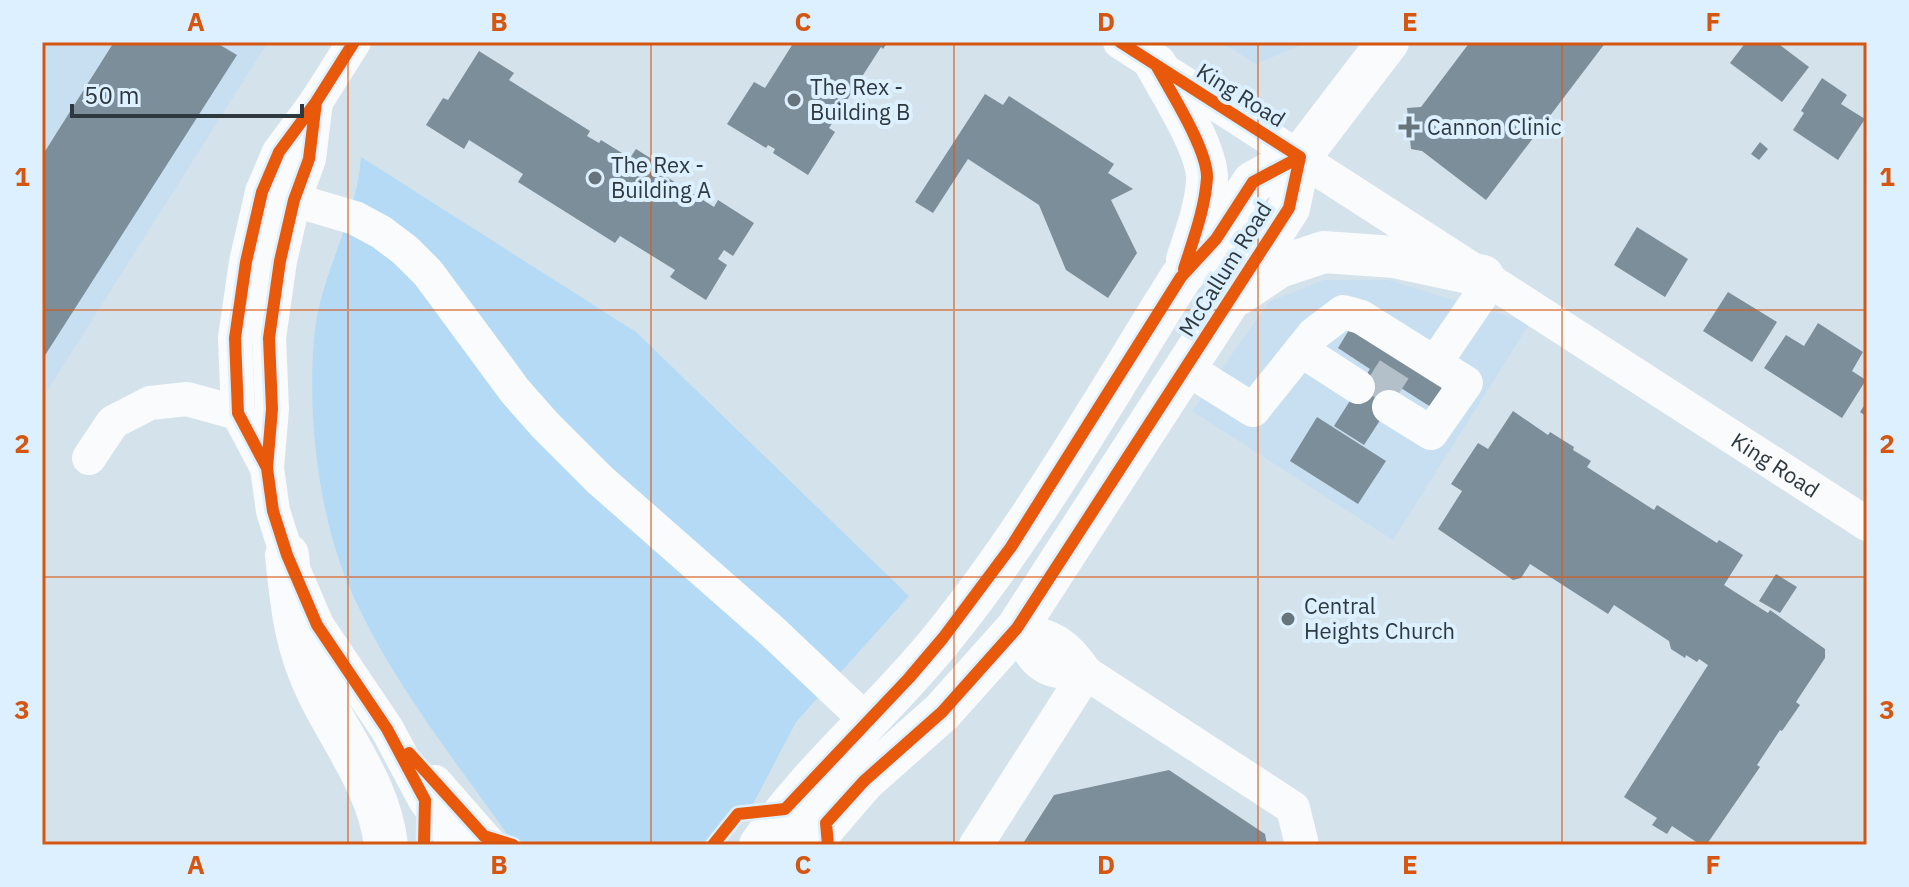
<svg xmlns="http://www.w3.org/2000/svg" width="1909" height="887" font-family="'IBM Plex Sans',sans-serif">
	<rect width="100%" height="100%" fill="#d4e2ec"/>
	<path fill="#c7dff0" d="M42 42H268L42 399Z
		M1221 42H1308L1256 64Z
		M1324 280H1388L1530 323 1393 540 1192 411 1269 302Z"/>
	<path fill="#b4daf5" d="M361 157 636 332 909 596 796 722 754 802 722 845H515C461 768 399 692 358 606 320 530 307 424 314 339 319 275 357 220 361 157Z"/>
	<path fill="#7c8e99" d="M114 42H215L237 55 42 360V156Z
		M794 42H888L883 49 881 47 829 128 835 132 808 175 773 153 775 149 768 145 766 148 727 124 754 82 765 88Z
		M1470 42H1606L1486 200 1422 151 1411 149 1407 108 1421 107Z
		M1746 42H1776L1809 67 1782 102 1730 63Z
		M479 51 514 73 509 80 590 131 587 136 599 143 601 140 630 158 636 149 666 168 662 174 714 207 718 200 754 223 733 256 724 250 718 259 727 265 706 300 670 277 675 270 620 236 615 243 518 182 523 174 469 140 464 149 426 125 443 98 448 100Z
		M1822 78 1847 95 1841 104 1865 119 1838 160 1793 130 1804 113 1801 111Z
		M985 94 1003 105 1009 96 1114 164 1108 173 1133 189 1111 200 1137 253 1108 298 1066 270 1039 205 968 159 933 213 915 202Z
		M1760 142 1768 149 1759 160 1751 154Z
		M1637 227 1688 259 1665 297 1614 265Z
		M1728 292 1777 322 1752 362 1703 331Z
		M1818 323 1863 352 1852 371 1866 380 1842 418 1764 368 1786 335 1804 346Z
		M1352 325 1448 387 1434 409 1401 388 1364 445 1334 426 1370 369 1338 348Z
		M1867 401V417L1860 412Z
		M1513 411 1548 435 1550 432 1574 447 1573 450 1591 461 1587 467 1654 510 1657 505 1717 543 1719 540 1743 555 1724 585 1768 613 1770 610 1825 649V658L1796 702 1800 705 1782 731 1780 730 1757 765 1760 767 1707 844 1701 845 1672 826 1667 834 1652 825 1657 818 1624 797 1708 665 1699 659 1697 662 1686 655 1685 658 1671 649 1669 641 1614 605 1608 614 1530 564 1521 578 1513 580 1438 529 1462 491 1451 484 1478 443 1488 449Z
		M1317 417 1386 461 1358 504 1290 461Z
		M1776 574 1797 587 1780 613 1759 601Z
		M1169 770 1265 834 1267 845H1022L1054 795Z"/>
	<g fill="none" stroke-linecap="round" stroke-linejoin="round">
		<path stroke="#b3c0c9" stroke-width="34" stroke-dasharray="34 17" stroke-linecap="butt" d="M1376 398 1402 357"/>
		<g stroke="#f9fbfc" stroke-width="34">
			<path id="s1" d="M1120 42 1867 524"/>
			<path d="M316 102 309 159 294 200 280 261 269 338 272 409 267 468 273 511 287 555 317 625 387 729 425 800 457 845"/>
			<path d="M294 200 355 218 381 232 405 250 428 273 515 391 545 425 600 480 773 632 867 721"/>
			<path d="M1301 350 1358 387"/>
			<path d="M1435 363 1491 281"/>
			<path d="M1186 368 1253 410 1314 334 1343 312 1361 317 1466 383 1431 433 1389 407"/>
			<path d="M89 458 113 422 150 403 187 399 238 413"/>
			<path d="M267 468 238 413 235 338 246 262 262 192 279 152 316 102 354 42"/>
			<path d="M1017 628C1054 638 1064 641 1086 673L1293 808 1302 845"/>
			<path d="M1017 628C1036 666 1042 673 1086 673"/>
			<path d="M435 782 490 845"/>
			<path d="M976 845 1086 673"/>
		</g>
		<path stroke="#f9fbfc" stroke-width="42" d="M1156 65C1171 92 1206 147 1207 177 1207 204 1195 235 1187 260
			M1237 295 1279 267 1324 252 1394 257 1483 276
			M760 845C813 768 886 709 944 636 1034 524 1105 398 1181 277L1216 239 1253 182 1300 157 1388 42
			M809 845 864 781 942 712 1017 628 1289 208 1300 157"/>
		<path stroke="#f9fbfc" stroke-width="44" d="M287 555C292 605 296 647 319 693 344 744 379 787 386 845"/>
		<defs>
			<path id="cycleway" d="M1120 42 1300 157
				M1156 65C1170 91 1208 150 1207 178 1205 209 1193 240 1184 269
				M316 102 309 159 294 200 280 261 269 338 272 409 267 468 273 511 287 555 317 625 387 729 425 800 424 845
				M267 468 238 413 235 338 246 262 262 192 279 152 316 102 354 42
				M409 753 484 836 513 845
				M713 845 738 814 785 809 909 678 943 638 1011 547 1181 277 1216 239 1253 182 1300 157
				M828 845 826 823 864 781 942 712 1017 628 1289 208 1300 157"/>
		</defs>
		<use href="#cycleway" stroke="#dcf0ff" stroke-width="17"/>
		<use href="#cycleway" stroke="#e8590c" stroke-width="12"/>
	</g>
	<path fill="none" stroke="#d55611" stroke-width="2" stroke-opacity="0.55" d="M348 42V845M651 42V845M954 42V845M1258 42V845M1562 42V845M42 310H1867M42 577H1867"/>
	<g fill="#68747c" stroke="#dcf0ff" stroke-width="3">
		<circle cx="794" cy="100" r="8"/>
		<path d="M1405 115h8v8h8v8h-8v8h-8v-8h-8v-8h8z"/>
		<circle cx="595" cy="178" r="8"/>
		<circle cx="1288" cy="619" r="8"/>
	</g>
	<g text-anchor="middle" stroke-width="8" stroke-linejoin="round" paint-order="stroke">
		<g font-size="22" fill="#2e383f" stroke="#dcf0ff" text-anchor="start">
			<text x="810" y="95">The Rex -<tspan x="810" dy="25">Building B</tspan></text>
			<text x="1427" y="135">Cannon Clinic</text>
			<text x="611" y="173">The Rex -<tspan x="611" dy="25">Building A</tspan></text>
			<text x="1304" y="614">Central<tspan x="1304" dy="25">Heights Church</tspan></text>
		</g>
		<g font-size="22" fill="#2e383f" stroke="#dcf0ff">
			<text transform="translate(1241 95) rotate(32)" y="8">King Road</text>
			<text transform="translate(1225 269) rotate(-58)" y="8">McCallum Road</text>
			<text dy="8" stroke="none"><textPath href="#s1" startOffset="780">King Road</textPath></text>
		</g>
	</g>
	<rect width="1909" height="887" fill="none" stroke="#dcf0ff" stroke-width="88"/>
	<path d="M72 104v12h230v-12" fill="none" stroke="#2e383f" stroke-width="4"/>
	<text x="84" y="104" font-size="24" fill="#2e383f" stroke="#dcf0ff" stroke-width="6" paint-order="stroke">50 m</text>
	<rect x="44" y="44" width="1821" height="799" fill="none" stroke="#d55611" stroke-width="3"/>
	<g font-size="26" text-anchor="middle" font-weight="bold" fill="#d55611">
		<text x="196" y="31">A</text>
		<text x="499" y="31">B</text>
		<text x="803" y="31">C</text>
		<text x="1106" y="31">D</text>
		<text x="1410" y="31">E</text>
		<text x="1713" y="31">F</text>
		<text x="22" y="186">1</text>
		<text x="1887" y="186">1</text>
		<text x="22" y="453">2</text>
		<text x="1887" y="453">2</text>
		<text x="22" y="719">3</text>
		<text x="1887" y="719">3</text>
		<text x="196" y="874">A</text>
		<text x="499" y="874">B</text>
		<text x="803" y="874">C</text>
		<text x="1106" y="874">D</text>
		<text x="1410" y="874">E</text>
		<text x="1713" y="874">F</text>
	</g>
</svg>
